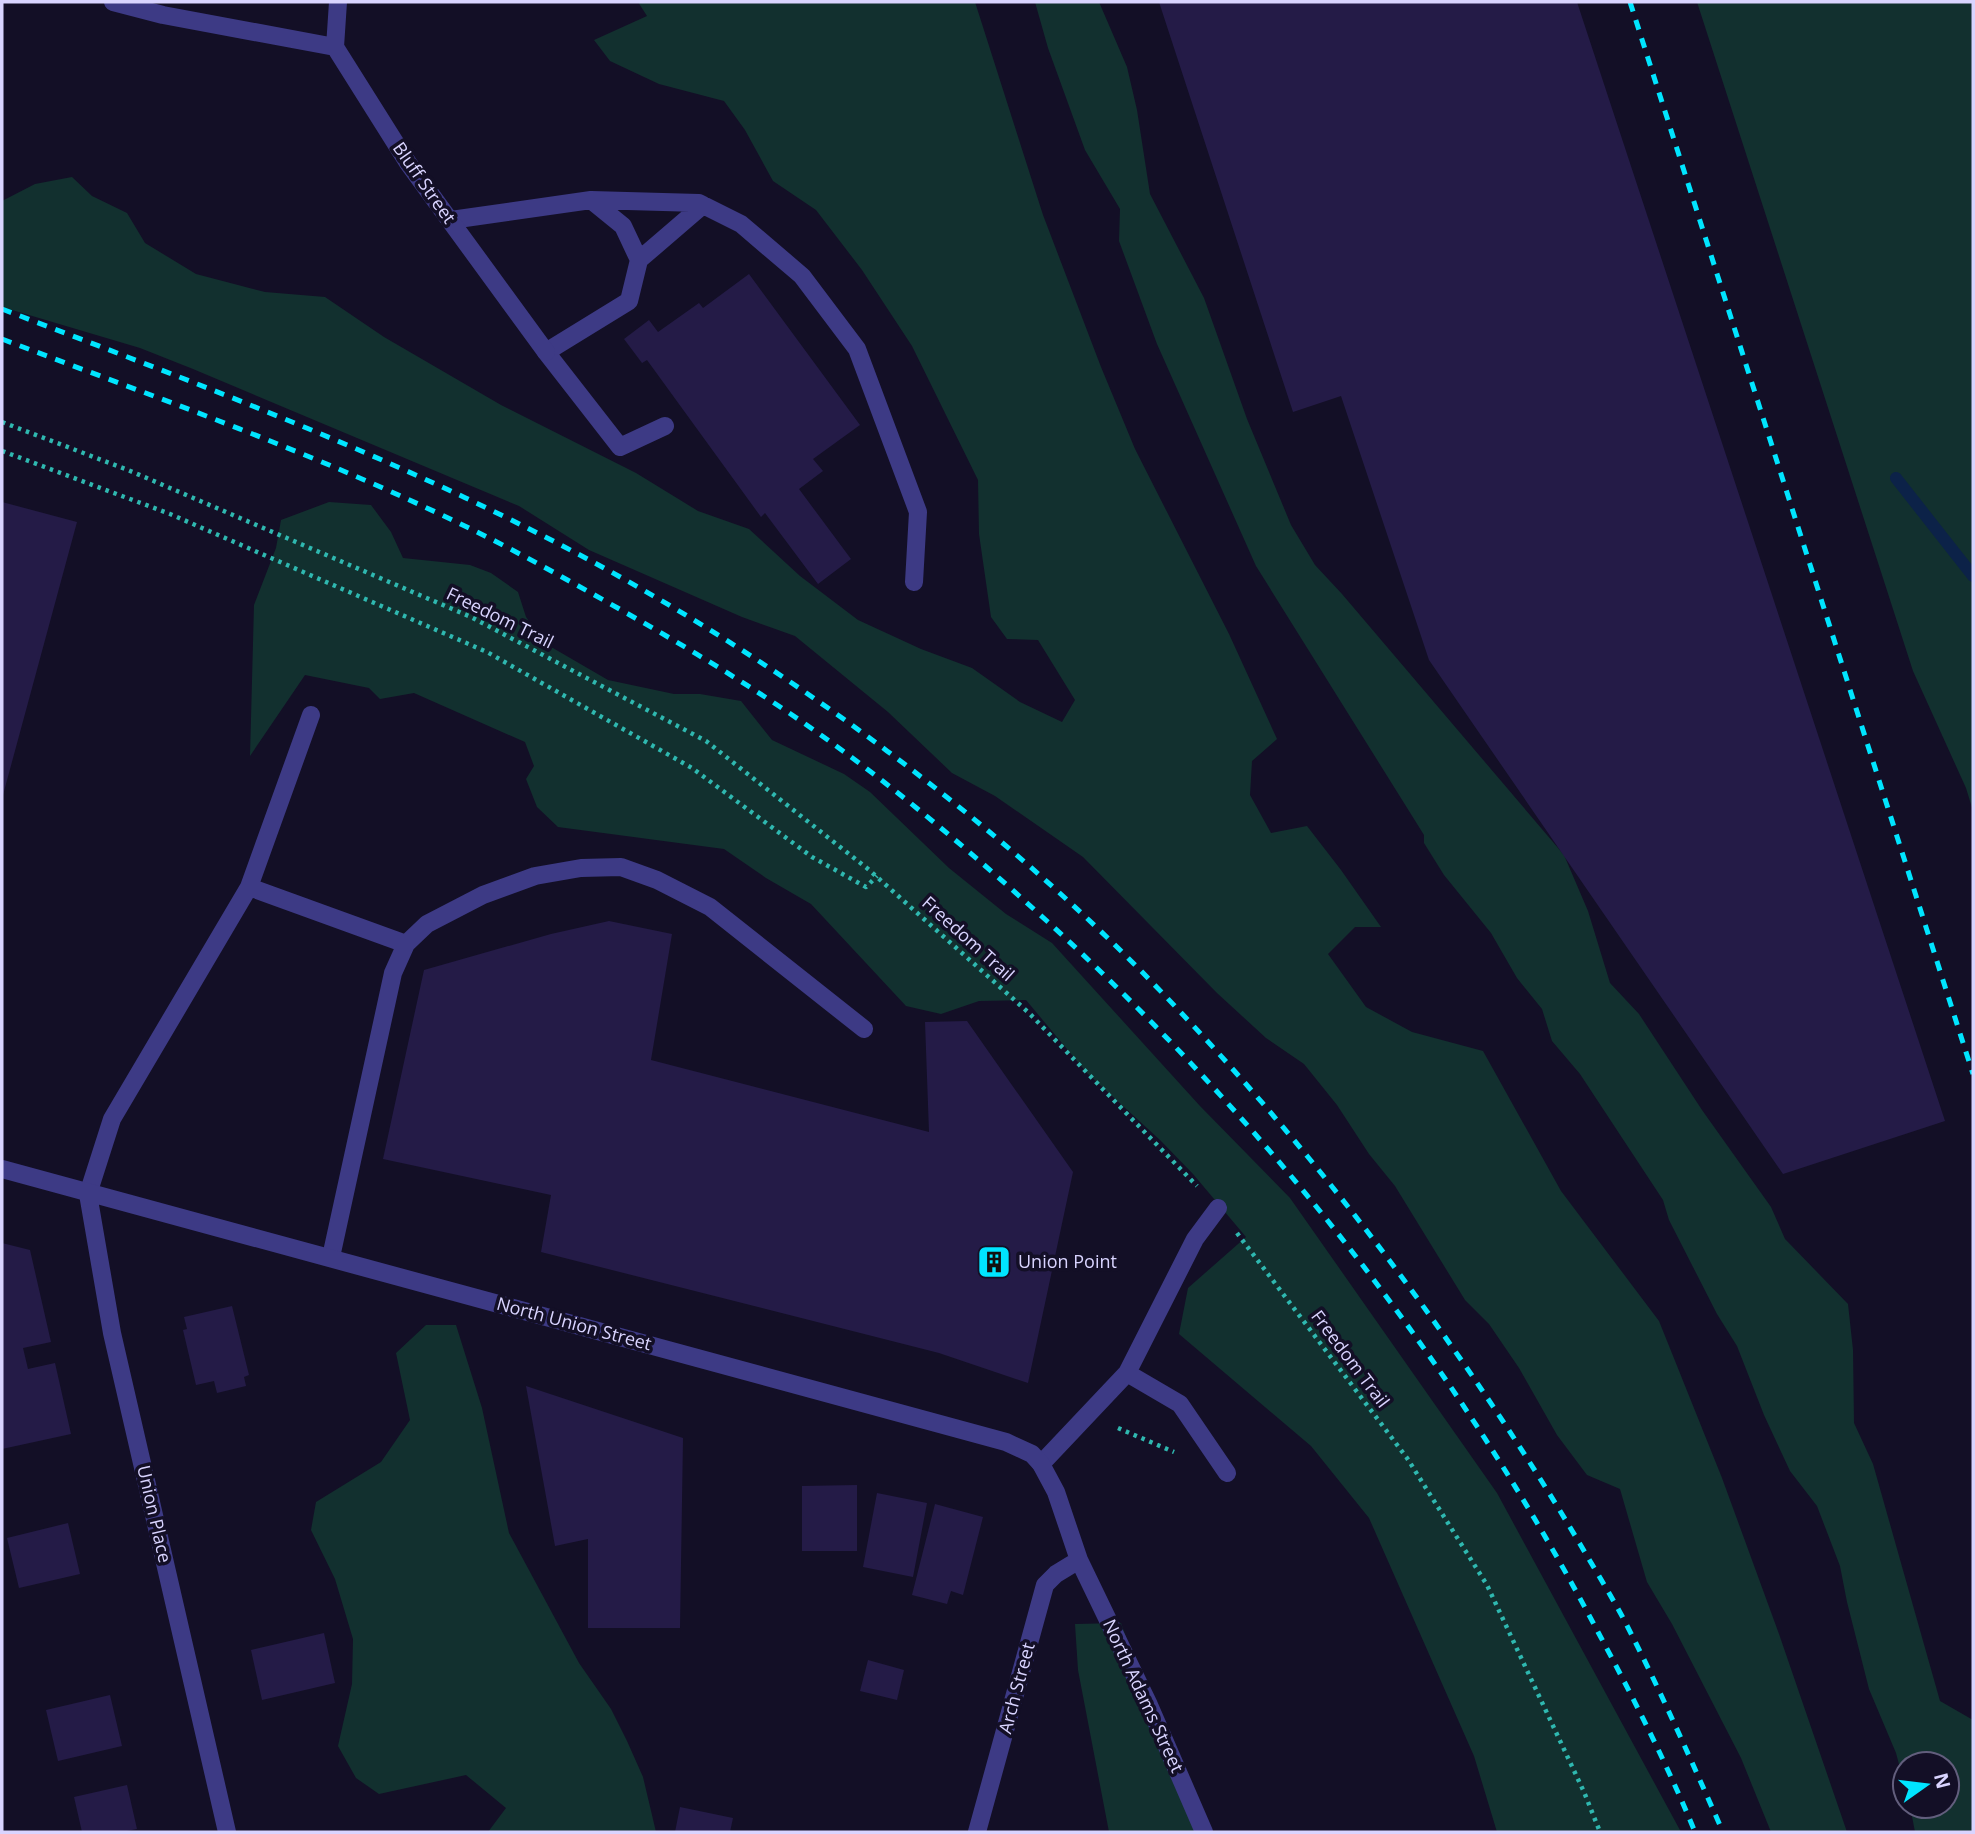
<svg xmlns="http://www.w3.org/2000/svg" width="1975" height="1834" font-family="'Open Sans',sans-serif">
	<rect width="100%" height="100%" fill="#130f26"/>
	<path fill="#12302f" d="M638 2H975L1043 215 1101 367 1135 449 1229 634 1277 739 1252 761 1250 795 1271 833 1307 826 1341 870 1381 927H1355L1328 954 1366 1007 1412 1032 1483 1051 1561 1191 1659 1321 1722 1478 1779 1634 1847 1832H1771L1741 1758 1672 1624 1647 1582 1620 1489 1587 1475 1557 1435 1519 1368 1489 1324 1465 1300 1395 1186 1369 1154 1337 1105 1304 1064 1266 1038 1217 993 1083 857 995 796 952 773 888 712 795 636 742 617 589 550 519 506 193 369 140 348 2 307V201L35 184 72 177 92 196 127 213 145 243 196 274 265 292 325 297 384 337 501 405 636 473 698 511 749 529 800 576 858 620 921 649 972 668 1020 702 1062 722 1075 700 1038 640 1007 639 991 617 979 534 978 480 912 346 862 270 816 210 773 181 745 130 724 101 659 84 610 61 594 40 647 16Z
		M1035 2H1099L1127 67 1137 110 1150 194 1204 298 1247 419 1291 525 1315 565 1342 594 1564 855 1588 911 1610 983 1639 1014 1702 1110 1771 1207 1785 1239 1848 1304 1853 1350 1854 1423 1873 1464 1940 1701 1973 1720V1832H1915L1910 1806H1947V1764H1905V1787L1896 1753 1869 1689 1847 1602 1840 1566 1817 1506 1790 1471 1764 1415 1737 1346 1717 1314 1669 1220 1663 1200 1580 1074 1552 1041 1542 1009 1517 978 1491 933 1444 875 1424 843V835L1256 566 1157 344 1119 241 1120 209 1085 150 1048 48Z
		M1697 2H1973V811L1966 788 1913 671Z
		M329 502 371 505 391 532 403 558 470 565 491 573 518 592 526 617 546 644 608 680 674 694H700L741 701 772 740 844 774 870 792 949 868 1006 914 1052 943 1200 1106 1290 1198 1497 1493 1681 1832H1497L1474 1756 1369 1518 1311 1446 1179 1334 1188 1288 1246 1237 1193 1174 1160 1140 1087 1073 1026 1000 979 1001 941 1014 906 1006 811 904 766 878 724 849 558 827 537 807 526 779 534 766 525 742 414 693 380 699 369 688 305 675 250 756 254 605 276 548 281 520Z
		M426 1325H456L482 1408 509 1533 579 1663 611 1709 627 1741 643 1777 656 1832H488L506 1808 466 1775 379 1794 356 1778 338 1746 352 1684 353 1639 335 1579 311 1530 316 1502 381 1462 410 1420 396 1353Z
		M1121 1623 1196 1832H1109L1078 1670 1075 1624Z"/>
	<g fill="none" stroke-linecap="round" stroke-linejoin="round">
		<path stroke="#0c2248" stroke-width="12" d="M1896 478 1973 576"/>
	</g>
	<path fill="#241b47" d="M1159 2H1577L1945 1121 1783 1174 1429 660 1341 396 1293 412Z
		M749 274 860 425 813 459 823 471 799 489 851 559 818 584 765 513 761 517 647 360 642 363 624 339 649 320 658 332 699 303 703 308Z
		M2 502 77 522 3 795H2Z
		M609 921 672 934 651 1060 929 1132 925 1022 967 1021 1073 1172 1028 1383 939 1353 541 1252 551 1195 383 1159 424 970 551 934Z
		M2 1243 30 1250 51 1342 23 1348 28 1369 55 1363 71 1434 2 1449Z
		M232 1306 249 1375 244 1377 246 1386 217 1393 214 1381 196 1385 183 1330 187 1329 184 1317Z
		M526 1386 683 1438 680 1628H588V1539L555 1546Z
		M857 1485V1551H802V1486Z
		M877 1493 927 1503 913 1577 863 1567Z
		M935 1504 983 1517 963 1595 951 1591 947 1604 912 1595Z
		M68 1523 80 1574 19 1588 7 1538Z
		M324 1633 335 1683 262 1700 251 1650Z
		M868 1660 904 1670 897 1700 860 1691Z
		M110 1695 122 1746 58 1761 46 1710Z
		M127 1785 137 1829 122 1832H82L74 1797Z
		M680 1807 733 1818 730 1832H675Z"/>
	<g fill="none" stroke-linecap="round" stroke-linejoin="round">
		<path stroke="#2fb8b0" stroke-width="4.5" stroke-dasharray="3.5 5" stroke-linecap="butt" d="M2 422 128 470 471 617 706 741 868 869 1029 1013 1197 1186
			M2 451 170 514 487 652 692 768 812 857 866 887 877 876
			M1237 1233 1407 1458 1487 1585 1584 1792 1600 1832
			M1118 1428 1174 1452"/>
		<path stroke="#3d3a85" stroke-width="18" d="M591 200 623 226 639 260
			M451 220 591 200 699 203 741 224 802 276 857 349 918 512 914 582
			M665 426 620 447 546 352 629 301 639 260 703 205
			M249 887 406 944
			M88 1194 112 1119 249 887 311 715
			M331 1257 393 973 406 944 427 924 483 895 535 876 581 868 621 867 657 880 710 907 864 1029
			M1127 1373 1180 1404 1227 1473
			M1041 1464 1127 1373 1195 1239 1218 1208"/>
		<path stroke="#3d3a85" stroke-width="18" d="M113 2 163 15 335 47
			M338 2 335 47 408 163 546 352
			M2 1169 1006 1442 1032 1454 1041 1464 1056 1492 1079 1560 1149 1705 1204 1832
			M88 1194 112 1333 227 1832
			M977 1832 1045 1585 1056 1574 1079 1560"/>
		<path stroke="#00e5ff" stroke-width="5" stroke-dasharray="10 9" stroke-linecap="butt" d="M1630 2 1973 1074
			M2 309C206 387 412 463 604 568 796 673 993 820 1146 976 1257 1090 1359 1214 1450 1344 1496 1409 1539 1475 1580 1544 1594 1568 1609 1592 1622 1616 1659 1687 1691 1760 1723 1832
			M2 339C191 411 385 477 562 577 653 627 748 682 832 743 908 798 979 859 1048 922 1270 1126 1458 1366 1598 1632 1633 1697 1667 1764 1695 1832"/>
	</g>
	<defs>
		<symbol id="building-square" viewBox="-11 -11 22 22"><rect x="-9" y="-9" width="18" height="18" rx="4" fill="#00e5ff" stroke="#130f26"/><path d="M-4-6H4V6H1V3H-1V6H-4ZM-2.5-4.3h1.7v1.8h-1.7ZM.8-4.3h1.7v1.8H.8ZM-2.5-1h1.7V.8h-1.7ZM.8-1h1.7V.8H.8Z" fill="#111"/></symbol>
	</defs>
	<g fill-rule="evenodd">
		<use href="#building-square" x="975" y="1243" width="38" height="38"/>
	</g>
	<g text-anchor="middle" stroke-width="7" stroke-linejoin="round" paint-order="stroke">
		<g font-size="18" fill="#d9d4ff" stroke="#130f26">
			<text transform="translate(424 183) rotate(55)" y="6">Bluff Street</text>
			<text transform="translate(500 618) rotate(26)" y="6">Freedom Trail</text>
			<text transform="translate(968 939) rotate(42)" y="6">Freedom Trail</text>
			<text transform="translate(574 1324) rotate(15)" y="6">North Union Street</text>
			<text transform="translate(1350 1359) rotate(53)" y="6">Freedom Trail</text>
			<text transform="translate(154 1514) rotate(77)" y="6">Union Place</text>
			<text transform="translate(1017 1688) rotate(-75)" y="6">Arch Street</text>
			<text transform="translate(1143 1696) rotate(65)" y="6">North Adams Street</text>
		</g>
		<g font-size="18" fill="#d9d4ff" stroke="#130f26" text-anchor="start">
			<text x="1018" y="1268">Union Point</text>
		</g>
	</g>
	<rect width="1975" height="1834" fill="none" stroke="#d9d4ff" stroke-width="7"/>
	<g transform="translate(1926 1785) rotate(76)"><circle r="33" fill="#130f26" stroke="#625e7d" stroke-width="2"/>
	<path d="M0-5L12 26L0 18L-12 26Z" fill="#00e5ff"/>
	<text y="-10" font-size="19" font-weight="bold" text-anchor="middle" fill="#d9d4ff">N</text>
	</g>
</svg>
